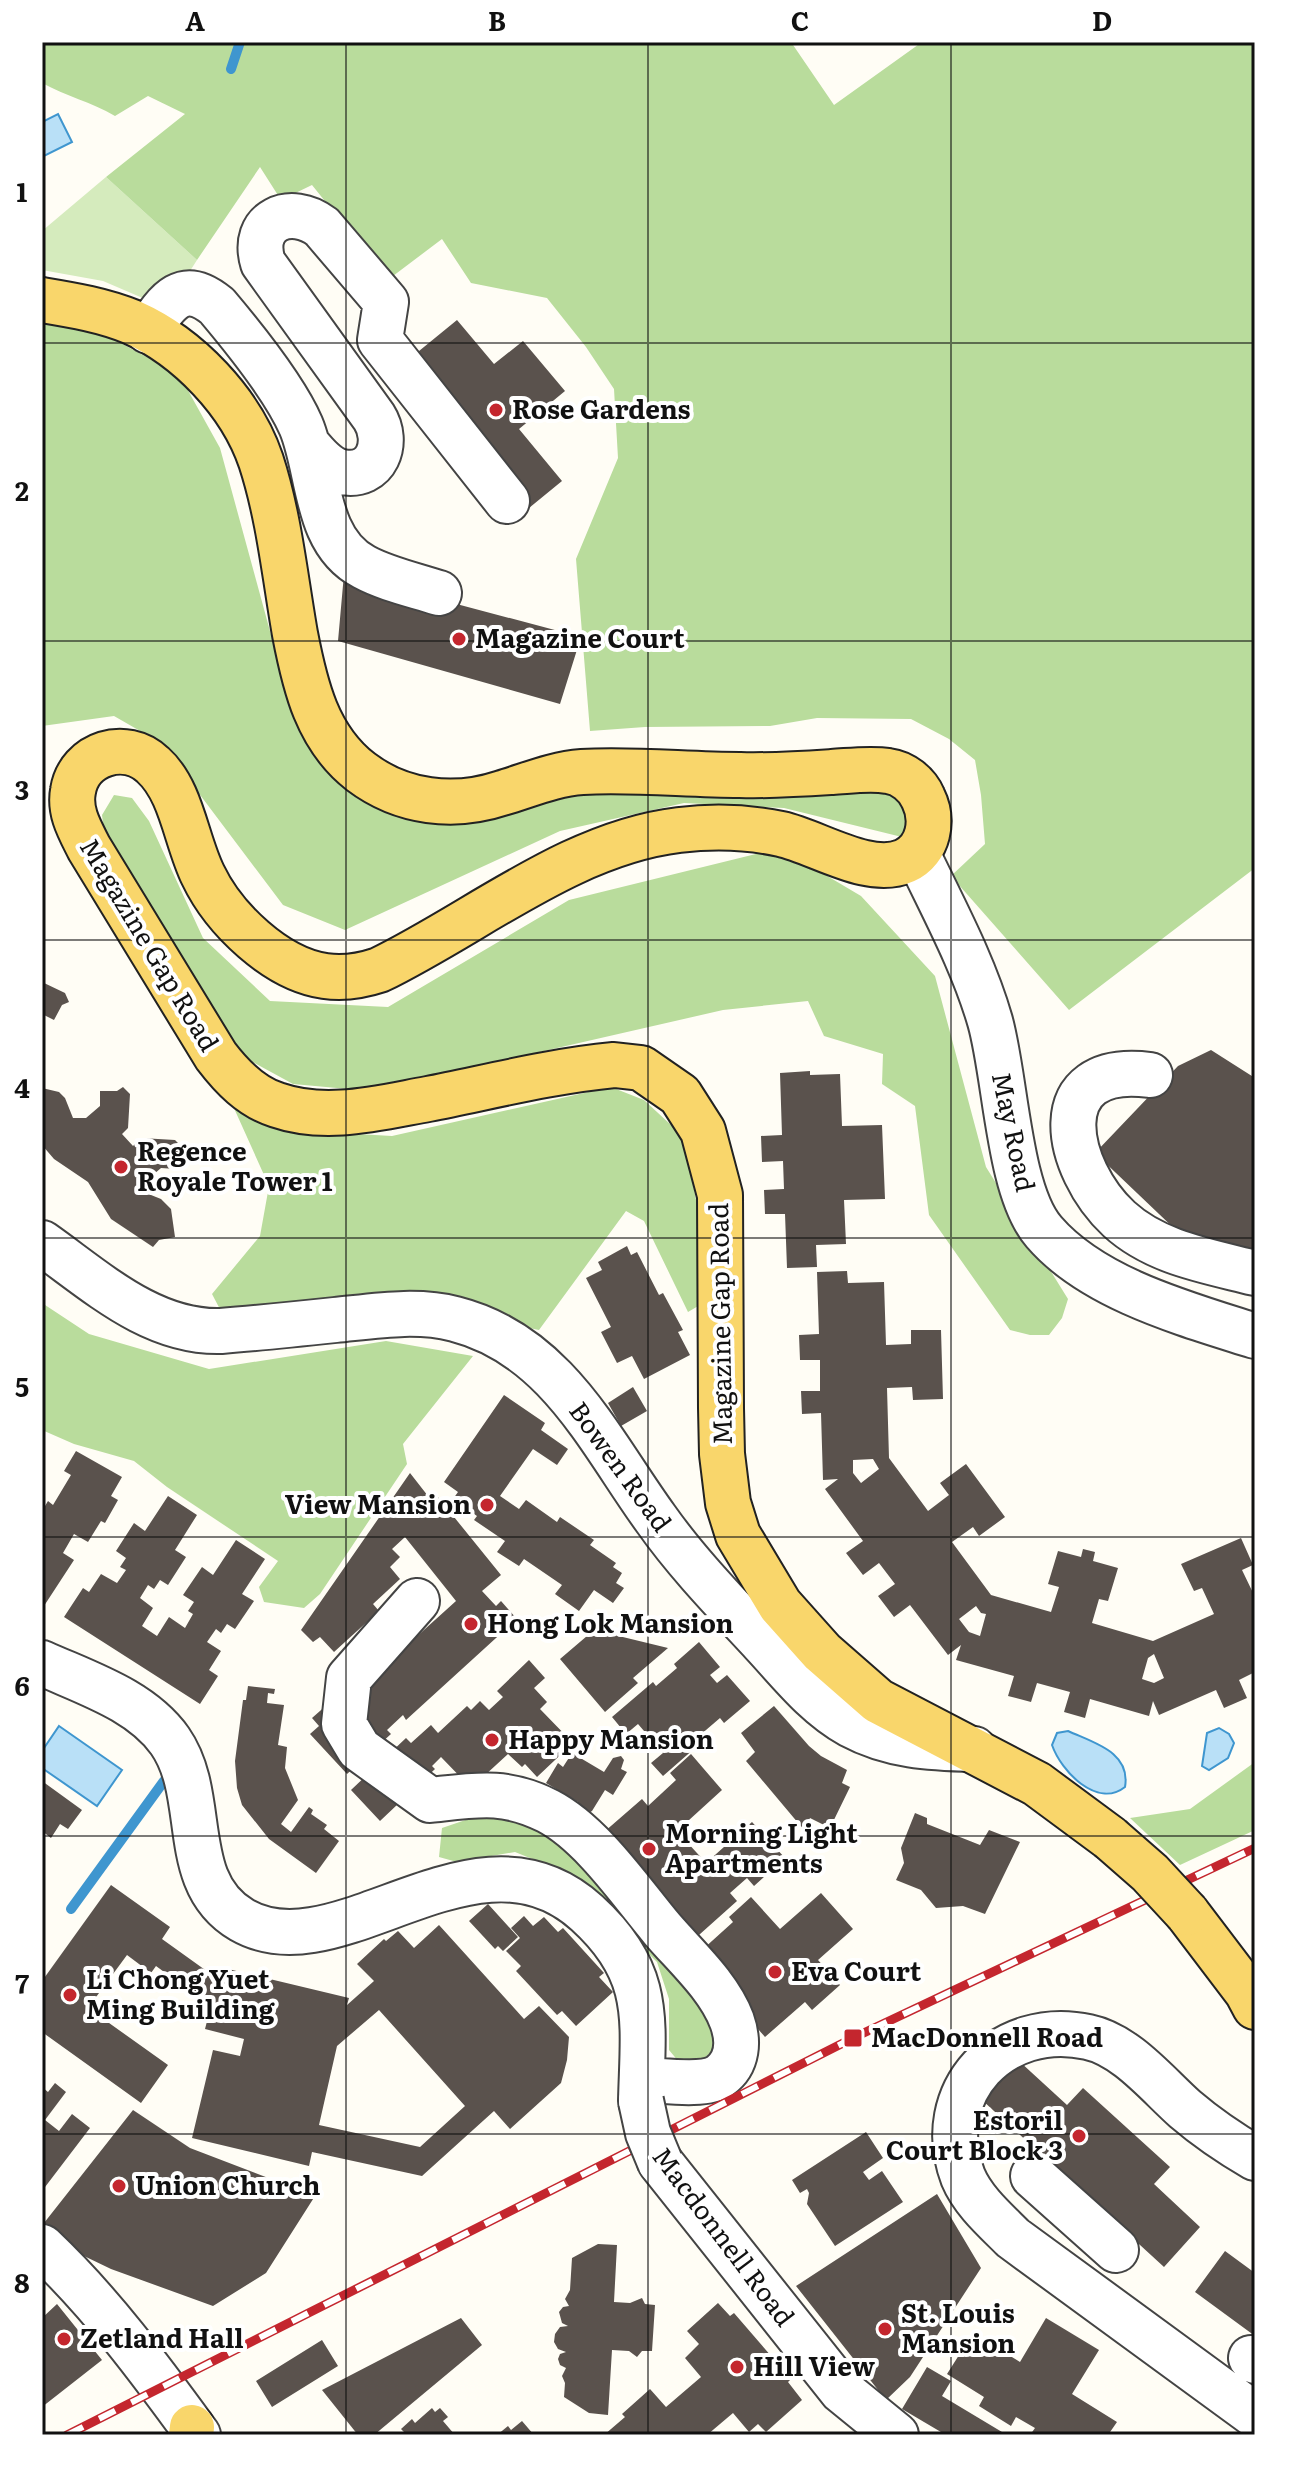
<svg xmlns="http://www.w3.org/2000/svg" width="1297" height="2477" font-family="Literata,serif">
	<rect width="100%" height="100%" fill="#fffdf5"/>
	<path fill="#d5ebbd" d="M106 177 197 260 176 293 159 305 103 281 42 270V231Z"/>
	<path fill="#b9dc9c" d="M42 42H791L834 105 922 42H1255V868L1069 1010 951 876 985 844 981 795 975 760 949 739 911 719 817 718 770 726 645 727 590 731 576 559 618 458 614 389 586 347 547 298 471 283 442 239 393 276 365 251 312 185 281 200 260 167 197 260 106 177 185 114 148 96 115 116C91 102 66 96 42 83Z
		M42 321 98 331 160 364 185 385 220 448 285 686 365 792 917 787 906 838 784 808 684 803 560 831 345 930 283 905 161 743 114 716 42 726Z
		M114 795 132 798 149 821 203 938 270 1001 388 1007 569 900 780 848 861 896 935 976 986 1167 1068 1299 1062 1318 1049 1335H1030L1010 1330 929 1215 915 1106 882 1084 883 1054 824 1036 808 1001 723 1010 370 1091 293 1084 240 1055 105 840 102 815Z
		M611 1087 644 1100 684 1137 697 1205 705 1302 688 1312 644 1221 626 1211 539 1330 394 1301 223 1315 212 1294 260 1236 269 1186 233 1106 288 1130 392 1136Z
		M42 1303 89 1334 209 1369 386 1341 473 1356 403 1444 407 1464 320 1594 304 1608 264 1602 259 1587 278 1561 167 1487 134 1461 74 1444 42 1430Z
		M1255 1762V1830L1180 1865 1130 1818 1190 1809Z
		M492 1811 554 1832 708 1999 718 2046 701 2061 679 2062 669 2050V1999L657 1962 567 1873 515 1852 457 1862 439 1857 442 1828Z"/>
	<path fill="#b9e0f7" stroke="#3f96cf" stroke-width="2" d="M58 114 72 142 42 157V122Z
		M59 1726 122 1770 97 1806 42 1768V1751Z
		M1219 1728 1229 1734 1234 1743 1228 1758 1209 1770 1202 1766 1207 1733Z
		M1068 1731C1094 1743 1131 1752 1125 1787 1097 1809 1061 1771 1052 1745L1057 1733Z"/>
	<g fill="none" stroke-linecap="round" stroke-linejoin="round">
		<path stroke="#3f96cf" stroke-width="10" d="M231 69 240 42
			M71 1909 164 1781"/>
	</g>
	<path fill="#5a524d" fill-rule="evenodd" d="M457 320 494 364 523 341 565 391 519 429 562 481 529 508 408 360Z
		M344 574 581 637 560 704 338 641Z
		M42 982 65 993 69 1002 62 1005 54 1020 42 1014Z
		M1211 1050 1255 1078V1285L1223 1275 1095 1153 1178 1066Z
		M810 1071V1075L840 1074 842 1126 882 1125 885 1199 844 1200 846 1244 816 1245 817 1267 787 1268 785 1214H765L764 1190 784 1189 783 1161 762 1162 761 1136 782 1135 780 1073Z
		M123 1087 130 1094 128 1128 122 1134 133 1146 141 1138 175 1140 182 1147 176 1153V1169L161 1168 147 1180 146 1193 161 1199 171 1209 175 1237 159 1240 153 1247 111 1219 88 1182 54 1159 42 1145V1088L59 1092 65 1098 73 1118H86L100 1106V1091H117Z
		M627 1246 631 1255 637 1252 659 1295 663 1293 683 1330 678 1332 690 1355 644 1379 632 1356 617 1363 601 1332 611 1327 586 1278 602 1270 598 1262Z
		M847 1271 848 1283 884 1282 886 1345 911 1344V1330H941L943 1399 913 1400 912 1387 887 1388 889 1458 928 1511 949 1495 940 1483 966 1464 1005 1517 979 1536 973 1527 952 1542 991 1595 1051 1612 1059 1587 1048 1584 1058 1551 1081 1557 1083 1549 1095 1552 1093 1561 1118 1568 1108 1601 1099 1599 1092 1623 1153 1641 1214 1614 1202 1588 1194 1591 1181 1564 1241 1538 1253 1565 1242 1570 1255 1597V1672L1239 1680 1247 1698 1224 1708 1216 1690 1159 1715 1153 1701 1149 1716 1090 1699 1085 1718 1064 1712 1070 1692 1037 1683 1031 1702 1008 1696 1014 1676 956 1660 961 1645 948 1655 910 1605 894 1617 878 1596 895 1584 879 1563 863 1575 846 1553 863 1541 825 1489 838 1479 823 1480 821 1413 802 1414 801 1391H820V1360H800L799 1335 819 1334 817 1272ZM873 1459 879 1469 861 1483 853 1473V1460ZM976 1606 981 1613 986 1614 980 1636 969 1632 959 1619ZM1154 1654 1164 1678 1154 1683 1142 1679 1148 1658Z
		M633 1387 647 1411 621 1426 608 1403Z
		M504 1395 545 1423 541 1430 568 1449 557 1465 533 1449 500 1496 519 1509 526 1500 557 1522 560 1517 594 1540 590 1545 616 1563 613 1567 622 1573 616 1583 624 1588 613 1603 594 1590 579 1611 555 1594 562 1585 524 1559 519 1566 497 1552 505 1541 474 1520 477 1516 453 1499 458 1492 444 1482Z
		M76 1451 122 1477 111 1496 118 1500 105 1523 101 1521 88 1542 74 1534 63 1553 74 1560 42 1609V1511L48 1501 53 1505 71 1475 64 1471Z
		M410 1473 428 1496 433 1491 501 1575 482 1591 496 1606 501 1601 517 1619 406 1720 403 1715 387 1730 391 1734 347 1774 310 1734 319 1726 312 1718 337 1696 343 1703 456 1601 405 1537 392 1549 400 1557 390 1567 400 1579 373 1604 379 1611 334 1652 320 1637 313 1642 301 1630Z
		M168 1496 197 1515 175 1550 186 1557 168 1585 160 1580 154 1589 148 1585 140 1598 153 1608 142 1626 157 1636 169 1617 185 1628 193 1614 188 1611 194 1602 183 1595 202 1567 213 1575 236 1540 265 1559 242 1594 254 1601 235 1629 227 1624 221 1633 216 1629 207 1642 221 1651 209 1670 218 1676 200 1704 64 1617 83 1588 89 1592 101 1574 117 1583 126 1570 120 1567 126 1558 116 1551 134 1523 145 1531Z
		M594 1630 668 1648 633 1678 638 1683 605 1712 560 1659Z
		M699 1642 720 1667 710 1675 717 1683 727 1675 750 1701 724 1723 720 1718 699 1736 703 1741 663 1776 651 1763 663 1753 638 1724 626 1734 612 1717 653 1682 656 1686 677 1668 674 1664Z
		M529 1660 545 1678 534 1688 547 1702 540 1709 573 1743 537 1777 525 1764 522 1767 508 1754 471 1788 441 1757 432 1766 435 1769 380 1821 351 1790 406 1738 411 1743 431 1725 438 1733 467 1706 471 1710 480 1701 489 1710 503 1697 497 1691Z
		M248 1686 275 1689 274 1694 268 1693 267 1703 284 1705 278 1745 287 1747 285 1768 298 1800 281 1824 291 1832 309 1807 313 1810 311 1814 327 1825 324 1829 339 1841 316 1873 269 1839 242 1805 237 1788 235 1761 243 1700H246Z
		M774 1706 809 1746 821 1756 847 1770 842 1783 850 1787 830 1828 810 1818 804 1830 746 1761 755 1752 741 1733Z
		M572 1753 604 1772 613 1758 621 1756 624 1760 621 1769 627 1772 613 1795 605 1790 592 1811 587 1814 577 1808 578 1802 546 1783 558 1763 563 1767Z
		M691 1754 722 1790 677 1831 706 1863 752 1822 785 1858 754 1886 747 1878 730 1893 737 1901 690 1943 596 1839 642 1799 648 1806 676 1780 670 1773Z
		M42 1781 82 1810 68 1829 60 1824 51 1838 42 1831Z
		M915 1813 927 1818V1824L980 1845 989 1830 1020 1842 985 1914 963 1906 936 1908 921 1890 896 1880 904 1863 901 1848Z
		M111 1885 170 1927 162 1939 208 1972 219 1974 220 1967 349 1998 347 2005 374 1981 357 1964 384 1939 386 1941 398 1931 414 1948 439 1925 524 2019 539 2006 569 2037 567 2060 561 2083 510 2129 494 2111 422 2176 312 2152 309 2166 192 2138 213 2050 240 2056 244 2039 205 2029 213 1998 194 1994 156 1966 151 1973 127 1955 88 2008 168 2065 141 2103 42 2032V1981ZM379 2010 465 2106 420 2147 319 2125 337 2046Z
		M821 1893 853 1929 818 1960 840 1985 812 2010 805 2002 765 2037 743 2012 751 2005 702 1950 733 1922 729 1917 751 1897 780 1929Z
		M488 1904 518 1937 503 1951 498 1946 495 1949 469 1921Z
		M524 1916 533 1926 544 1917 558 1932 563 1928 604 1973 599 1977 613 1992 576 2026 562 2011 557 2015 516 1971 521 1966 506 1951 520 1938 511 1928Z
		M1019 2061 1067 2105 1083 2088 1170 2167 1154 2184 1200 2227 1164 2267 982 2100Z
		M55 2083 66 2092 45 2120 59 2131 72 2114 90 2128 42 2191V2087L48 2092Z
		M133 2110 190 2148 315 2196 266 2273 213 2306 111 2269 84 2256 44 2223Z
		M866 2132 883 2158 863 2172 869 2180 882 2171 903 2202 835 2246 807 2204 809 2193 807 2189 800 2193 792 2180Z
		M937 2194 981 2268 910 2377 886 2400 796 2286Z
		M598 2244 617 2245 614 2302 630 2303 642 2298 645 2304 655 2305 652 2351H642L637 2357 629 2351 612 2350 608 2415 589 2413 564 2397 565 2383 562 2376 566 2368 560 2365 558 2359 560 2354 566 2352 558 2349 554 2342 555 2334 560 2327 568 2326 562 2323 559 2312 563 2307 569 2306 565 2299 570 2290 572 2258Z
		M1225 2251 1255 2273V2336L1195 2292Z
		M718 2303 730 2316 734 2313 791 2379 788 2382 802 2400 766 2432 758 2424 749 2432 733 2413 707 2435H604L625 2417 622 2414 650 2389 666 2407 701 2377 685 2358 699 2344 687 2331Z
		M57 2304 102 2360 42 2407V2318Z
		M461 2318 482 2345 374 2435H358L322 2390Z
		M1046 2318 1099 2350 1072 2394 1117 2422 1108 2435H1030L1035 2428 1016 2417 1011 2426 979 2406 984 2397 947 2374 973 2333 1020 2362Z
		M322 2340 338 2366 272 2407 256 2381Z
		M927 2367 951 2381 942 2396 1007 2435H946L902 2409Z
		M432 2408 435 2412 440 2408 448 2417 443 2421 455 2435H400L404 2432 401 2429 412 2419 415 2423Z
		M522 2421 534 2435H497L508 2426 511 2430Z"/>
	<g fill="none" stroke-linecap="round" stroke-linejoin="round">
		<defs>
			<path id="minor" d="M148 331C167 301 183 278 217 306 244 338 284 387 301 426 320 471 314 541 364 567 386 579 414 585 439 593
				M307 444C316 455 327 469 342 472 377 479 390 442 374 417L263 263C250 220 291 203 322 227L386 302 380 340 507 501
				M917 853C943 908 973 962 990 1021 1006 1077 1008 1191 1044 1232 1093 1289 1186 1314 1255 1336
				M1150 1075C1041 1061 1065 1169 1119 1219 1156 1253 1208 1261 1255 1273
				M42 1243C96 1281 151 1333 221 1331 259 1328 297 1324 335 1320 375 1316 416 1309 455 1319 557 1345 600 1442 656 1519 687 1563 726 1603 763 1643 790 1672 815 1705 851 1725 890 1746 930 1748 974 1749
				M417 1601 349 1678 344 1724 359 1749 430 1800C476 1795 505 1789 548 1811 592 1834 631 1892 662 1929 686 1957 719 1986 732 2021 739 2041 738 2063 720 2076 704 2087 661 2080 642 2080
				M42 1663C86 1683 141 1700 170 1741 209 1797 177 1882 242 1920 339 1976 476 1812 587 1913 653 1973 643 2020 641 2101
				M1255 2158C1231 2144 1206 2127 1185 2109 1157 2084 1126 2045 1088 2037 1002 2018 931 2092 963 2177 973 2201 995 2220 1013 2238L1255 2415
				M660 2162 842 2391 896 2435
				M1033 2176 1116 2250
				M42 2247C101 2303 150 2369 198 2435
				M1251 2358 1255 2361"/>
			<path id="major" d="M42 300C72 305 103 310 132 322 188 347 241 402 261 461 279 516 285 577 295 634 305 686 317 738 361 772 402 803 454 809 502 793 529 785 554 774 582 772 635 769 687 775 740 775 771 776 801 774 832 772 850 771 870 768 888 771 903 773 917 784 923 798 934 820 929 850 905 861 869 877 817 842 781 834 748 827 713 826 679 830 570 843 476 923 379 970 361 976 345 979 325 976 276 969 224 919 203 875 186 841 182 791 153 765 126 739 79 753 73 791 69 812 80 830 89 848L216 1056C232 1077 251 1097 277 1105 326 1122 378 1108 428 1099 489 1087 551 1071 614 1065L641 1068 680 1095 703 1131 720 1195 721 1408 722 1454 728 1503 738 1535 780 1605 822 1652 878 1701 1037 1784 1110 1838
				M1187 1913 1247 1992 1255 2007
				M191 2435 192 2427"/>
		</defs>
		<use href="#minor" stroke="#444" stroke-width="48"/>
		<use href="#major" stroke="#222" stroke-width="48"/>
		<use href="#minor" stroke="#fff" stroke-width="44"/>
		<use href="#major" stroke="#f9d66b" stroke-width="44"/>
		<defs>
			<path id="rail" d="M67 2435 853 2038 1255 1848"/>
		</defs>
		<use href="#rail" stroke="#c4262e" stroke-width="9"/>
		<use href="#rail" stroke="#fff" stroke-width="6" stroke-dasharray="18" stroke-linecap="butt"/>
		<defs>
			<path id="minor-bridge" d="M641 2101 648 2133 660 2162"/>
			<path id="major-bridge" d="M1110 1838 1150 1873 1187 1913"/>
		</defs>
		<use href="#minor-bridge" stroke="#444" stroke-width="48" stroke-linecap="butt"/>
		<use href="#major-bridge" stroke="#222" stroke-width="48" stroke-linecap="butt"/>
		<use href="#minor-bridge" stroke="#fff" stroke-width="44"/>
		<use href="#major-bridge" stroke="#f9d66b" stroke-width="44"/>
	</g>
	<path fill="none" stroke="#111" stroke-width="2" stroke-opacity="0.55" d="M346 42V2435M648 42V2435M951 42V2435M42 343H1255M42 641H1255M42 940H1255M42 1238H1255M42 1537H1255M42 1836H1255M42 2134H1255"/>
	<g fill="#c4262e" stroke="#fff" stroke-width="3">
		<circle cx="496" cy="410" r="8"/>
		<circle cx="459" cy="639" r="8"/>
		<circle cx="121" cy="1167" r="8"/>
		<circle cx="487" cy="1505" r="8"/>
		<circle cx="471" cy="1624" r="8"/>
		<circle cx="492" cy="1740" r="8"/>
		<circle cx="649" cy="1849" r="8"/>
		<circle cx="775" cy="1972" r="8"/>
		<circle cx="70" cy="1995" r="8"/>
		<rect x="843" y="2028" width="20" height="20" rx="4"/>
		<circle cx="1079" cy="2136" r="8"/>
		<circle cx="119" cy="2186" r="8"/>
		<circle cx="885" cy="2329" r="8"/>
		<circle cx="64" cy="2339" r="8"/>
		<circle cx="737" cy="2367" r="8"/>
	</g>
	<g text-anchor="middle" stroke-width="8" stroke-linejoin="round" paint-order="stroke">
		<g font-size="26" font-weight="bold" fill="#111" stroke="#fff" text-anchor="start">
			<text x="512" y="419">Rose Gardens</text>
			<text x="475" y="648">Magazine Court</text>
			<text x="137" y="1161">Regence<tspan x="137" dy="30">Royale Tower 1</tspan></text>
			<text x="471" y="1514" text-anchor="end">View Mansion</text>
			<text x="487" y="1633">Hong Lok Mansion</text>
			<text x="508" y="1749">Happy Mansion</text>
			<text x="665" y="1843">Morning Light<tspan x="665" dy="30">Apartments</tspan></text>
			<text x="791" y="1981">Eva Court</text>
			<text x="86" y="1989">Li Chong Yuet<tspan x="86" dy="30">Ming Building</tspan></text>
			<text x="871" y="2047">MacDonnell Road</text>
			<text x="1063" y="2130" text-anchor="end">Estoril<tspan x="1063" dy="30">Court Block 3</tspan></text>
			<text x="135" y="2195">Union Church</text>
			<text x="901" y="2323">St. Louis<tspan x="901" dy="30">Mansion</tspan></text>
			<text x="80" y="2348">Zetland Hall</text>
			<text x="753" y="2376">Hill View</text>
		</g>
		<g font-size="26" fill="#111" stroke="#fff">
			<text transform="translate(149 945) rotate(59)" y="9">Magazine Gap Road</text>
			<text transform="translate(1013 1132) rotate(78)" y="9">May Road</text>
			<text transform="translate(721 1324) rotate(-91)" y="9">Magazine Gap Road</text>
			<text transform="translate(620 1467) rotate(54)" y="9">Bowen Road</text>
			<text transform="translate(723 2237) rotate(53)" y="9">Macdonnell Road</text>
		</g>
	</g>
	<rect width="1297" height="2477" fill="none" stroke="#ffffff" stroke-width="88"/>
	<rect x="44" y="44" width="1209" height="2389" fill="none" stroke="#111" stroke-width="3"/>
	<g font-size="26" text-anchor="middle" font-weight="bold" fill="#111">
		<text x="195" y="31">A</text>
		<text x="497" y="31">B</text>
		<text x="800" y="31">C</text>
		<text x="1102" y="31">D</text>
		<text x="22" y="202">1</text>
		<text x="22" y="501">2</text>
		<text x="22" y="800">3</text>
		<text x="22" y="1098">4</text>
		<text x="22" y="1397">5</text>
		<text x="22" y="1696">6</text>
		<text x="22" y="1994">7</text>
		<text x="22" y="2293">8</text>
	</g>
</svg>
